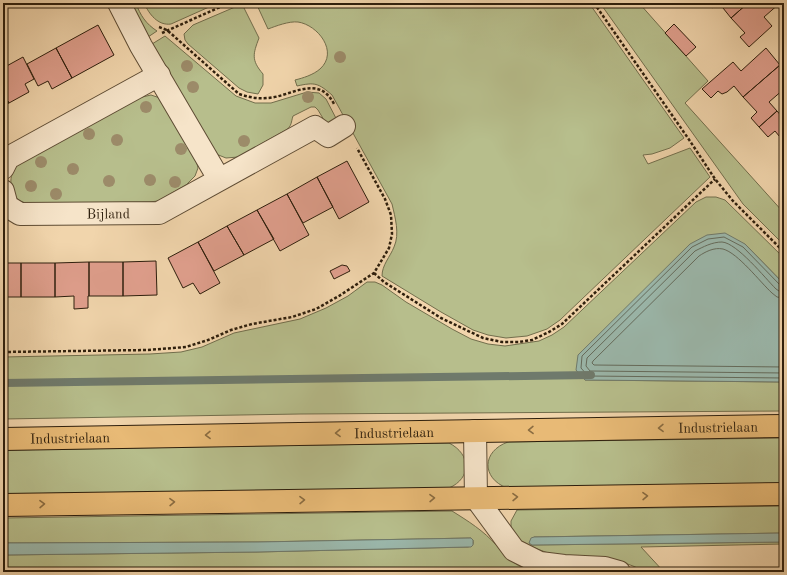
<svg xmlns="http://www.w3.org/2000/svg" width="787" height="575" font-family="'Old Standard TT',serif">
	<rect width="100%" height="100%" fill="#f1d5ac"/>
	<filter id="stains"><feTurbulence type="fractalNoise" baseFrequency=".005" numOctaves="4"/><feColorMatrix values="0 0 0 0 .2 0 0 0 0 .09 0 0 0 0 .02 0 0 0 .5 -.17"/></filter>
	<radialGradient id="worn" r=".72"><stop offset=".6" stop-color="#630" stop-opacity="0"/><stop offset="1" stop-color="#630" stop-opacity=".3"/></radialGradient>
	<path fill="#b7be8c" stroke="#726e4c" d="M130 3H136C140 15 146 24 157 31L148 37Z
		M144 3H218L171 24C158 26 149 14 144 3Z
		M256 3H589L684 138 670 148 652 154 643 155 648 164 690 148 710 177 560 320 547 329 527 336 506 338 488 335 473 330 441 312 382 276C382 265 390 257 394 247 400 234 395 217 392 204L332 95C318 83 315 82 297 86L295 80C303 78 313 75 320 69 339 52 318 25 298 22 289 21 276 26 268 29Z
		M600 3H639L708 81 685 103 784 213V245L743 204Z
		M242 4 259 38C253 54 251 60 263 74V85L258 94 247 92 239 88 188 44 185 40 184 34 193 25Z
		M165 36 236 96 255 103H271L307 92 319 93 326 99 339 124 330 130 318 110 315 107H311L293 116C291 122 292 126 286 130L238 157 226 158 216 154 152 44Z
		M151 95 163 99 195 155 198 168 195 176 186 185 158 201 149 202 29 204C26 203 22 202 20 201 10 194 8 178 15 168 17 166 20 163 22 161L138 98Z
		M706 197H716L725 200 784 258V284L745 244 576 370 585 380 784 382V411L300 414 3 419V357L150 354 181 352 202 347 234 333 300 319 326 308 348 296 367 282H375L382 285 406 302 452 329 471 339 488 344 505 346 539 341 552 335 564 327 696 202Z
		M784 438V484L507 488C481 478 482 451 508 442Z
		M449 443C471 454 472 478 449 488L3 494V450Z
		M784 506V533L534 537 529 543 532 545 784 542V544L641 547 664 572H646L633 566 622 562 551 554 537 549 519 540 511 528V521L517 510Z
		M452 511C468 521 484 531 496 545 503 552 513 564 522 567 527 570 534 570 540 572H31V570H3V555L257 552 468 547C472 546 474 545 473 540L471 538 258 542 3 543V518Z"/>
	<path fill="#9bb8ac" stroke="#6f7a6c" d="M725 233 745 244 784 284V382L585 380 576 370 578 355 690 244 707 235Z
		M784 533V542L532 545 529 543 531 538 534 537Z
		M471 538 473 540V545L471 547H468L257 552 3 555V543L258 542Z"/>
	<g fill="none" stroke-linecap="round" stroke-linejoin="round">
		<path stroke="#646b5c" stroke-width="1" d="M784 287 780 285 743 247 724 237 708 239 692 247 582 356 581 368 588 376 784 378
			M784 292 779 291 776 289C765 278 737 243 722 242 712 242 703 247 695 251L587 358 586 366 590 371 784 373
			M784 298 777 297 772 293C760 282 738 253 723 249 714 247 705 252 699 256L593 361 592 363 594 365 784 367"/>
		<path stroke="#6f7a6c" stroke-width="8" d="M3 383 591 375"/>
	</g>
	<path fill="#e09f8d" stroke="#2d1e0c" d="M708 3H718L712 8Z
		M719 3H748L731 18Z
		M748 3H780L764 17 772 26 749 47 740 37 745 33 731 18Z
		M674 24 696 47 686 56 665 33Z
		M98 25 114 55 72 78 56 48Z
		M56 48 72 78 52 89 48 81 38 86 27 64Z
		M766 48 780 65 743 97 734 86 727 92 722 94 718 91 711 98 702 89 733 62 741 71Z
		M23 57 34 79 25 84 29 92 9 103 3 93V68Z
		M780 65 784 69V89L769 102 777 111 759 127 751 118 757 112 743 97Z
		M3 93 9 103 3 106Z
		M777 111 784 119V142L775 131 768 137 759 127Z
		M347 161 369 202 339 219 317 177Z
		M317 177 333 207 303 223 287 194Z
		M287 194 309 235 280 251 257 210Z
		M257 210 274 239 244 255 227 226Z
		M227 226 244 255 214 271 198 242Z
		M198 242 220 283 200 294 193 283 183 288 168 258Z
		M156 261 157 295 123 296V262Z
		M89 262V296H88V308L74 309V296L55 297V263Z
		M89 262H123V296H89Z
		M3 263H21V297H3Z
		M21 263H55V297H21Z
		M342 265 347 266 350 271 334 279 330 271Z"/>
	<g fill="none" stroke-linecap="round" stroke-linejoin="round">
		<defs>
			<g id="minor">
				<path d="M119 3 141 46 219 179"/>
				<path d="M3 168 8 158 159 75"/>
				<path id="s1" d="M3 191 7 206 20 214 159 213 315 127 328 136 344 126"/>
				<path d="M475 431 476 498 514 550 540 563 564 566 605 568 619 572"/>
			</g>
			<g id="major">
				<path id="s2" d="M3 439 784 426"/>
				<path d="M3 505 784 494"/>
			</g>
		</defs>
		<use href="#minor" stroke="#5e4c34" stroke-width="24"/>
		<use href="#major" stroke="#2d1e0c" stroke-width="24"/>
		<path stroke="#2d1e0c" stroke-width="2.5" stroke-dasharray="3 2" stroke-linecap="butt" d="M594 3 690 141 715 179 733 201 784 252
			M3 4 5 3
			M159 27 167 30 239 94C248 97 257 99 267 98 291 97 318 73 334 104
			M162 33 229 3
			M374 273 384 282 441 318 483 338 502 342H519L532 340 549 332 562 324 715 179
			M3 352 147 350 186 347 208 340 231 330 252 324 292 317 316 309 339 296 374 273 389 248 392 234 391 215 385 199 357 148"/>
		<use href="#minor" stroke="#f6e4c9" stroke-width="22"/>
		<use href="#major" stroke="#e8ba76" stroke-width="22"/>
	</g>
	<g fill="#9c8b69">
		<circle cx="340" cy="57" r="6"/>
		<circle cx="187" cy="66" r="6"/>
		<circle cx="193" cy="87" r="6"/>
		<circle cx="308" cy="97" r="6"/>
		<circle cx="146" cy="107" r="6"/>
		<circle cx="89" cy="134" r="6"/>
		<circle cx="117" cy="140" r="6"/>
		<circle cx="244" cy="141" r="6"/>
		<circle cx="181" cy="149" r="6"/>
		<circle cx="41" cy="162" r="6"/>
		<circle cx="73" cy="169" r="6"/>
		<circle cx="150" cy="180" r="6"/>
		<circle cx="109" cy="181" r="6"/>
		<circle cx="175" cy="182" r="6"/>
		<circle cx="31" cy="186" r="6"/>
		<circle cx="56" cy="194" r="6"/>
	</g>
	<defs><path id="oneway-chevron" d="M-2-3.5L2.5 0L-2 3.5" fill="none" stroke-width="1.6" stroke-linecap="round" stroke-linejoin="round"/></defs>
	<g stroke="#8a6c41">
		<use href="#oneway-chevron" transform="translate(661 428) rotate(179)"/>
		<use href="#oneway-chevron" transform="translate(531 430) rotate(179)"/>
		<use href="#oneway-chevron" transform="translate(338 433) rotate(179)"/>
		<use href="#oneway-chevron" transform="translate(208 435) rotate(179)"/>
		<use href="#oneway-chevron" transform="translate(645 496) rotate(-1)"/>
		<use href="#oneway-chevron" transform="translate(515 497) rotate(-1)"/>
		<use href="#oneway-chevron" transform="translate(432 498) rotate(-1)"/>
		<use href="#oneway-chevron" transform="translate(302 500) rotate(-1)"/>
		<use href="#oneway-chevron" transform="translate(172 502) rotate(-1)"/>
		<use href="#oneway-chevron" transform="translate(42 504) rotate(-1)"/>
	</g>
	<g text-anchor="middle" stroke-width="3" stroke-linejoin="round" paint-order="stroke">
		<g font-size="14" fill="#2d1e0c" stroke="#f6e4c9">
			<text dy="5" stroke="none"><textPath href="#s1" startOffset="119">Bijland</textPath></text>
			<text dy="5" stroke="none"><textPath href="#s2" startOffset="715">Industrielaan</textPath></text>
			<text dy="5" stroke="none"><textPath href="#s2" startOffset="391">Industrielaan</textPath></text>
			<text dy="5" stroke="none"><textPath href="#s2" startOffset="67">Industrielaan</textPath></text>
		</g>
	</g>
	<rect width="787" height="575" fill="none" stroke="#f1d5ac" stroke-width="16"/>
	<rect x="4" y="4" width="779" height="567" fill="none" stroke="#2d1e0c" stroke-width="2"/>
	<rect x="8" y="8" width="771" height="559" fill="none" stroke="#2d1e0c"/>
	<rect width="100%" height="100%" filter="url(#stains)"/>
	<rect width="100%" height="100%" fill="url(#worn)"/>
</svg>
